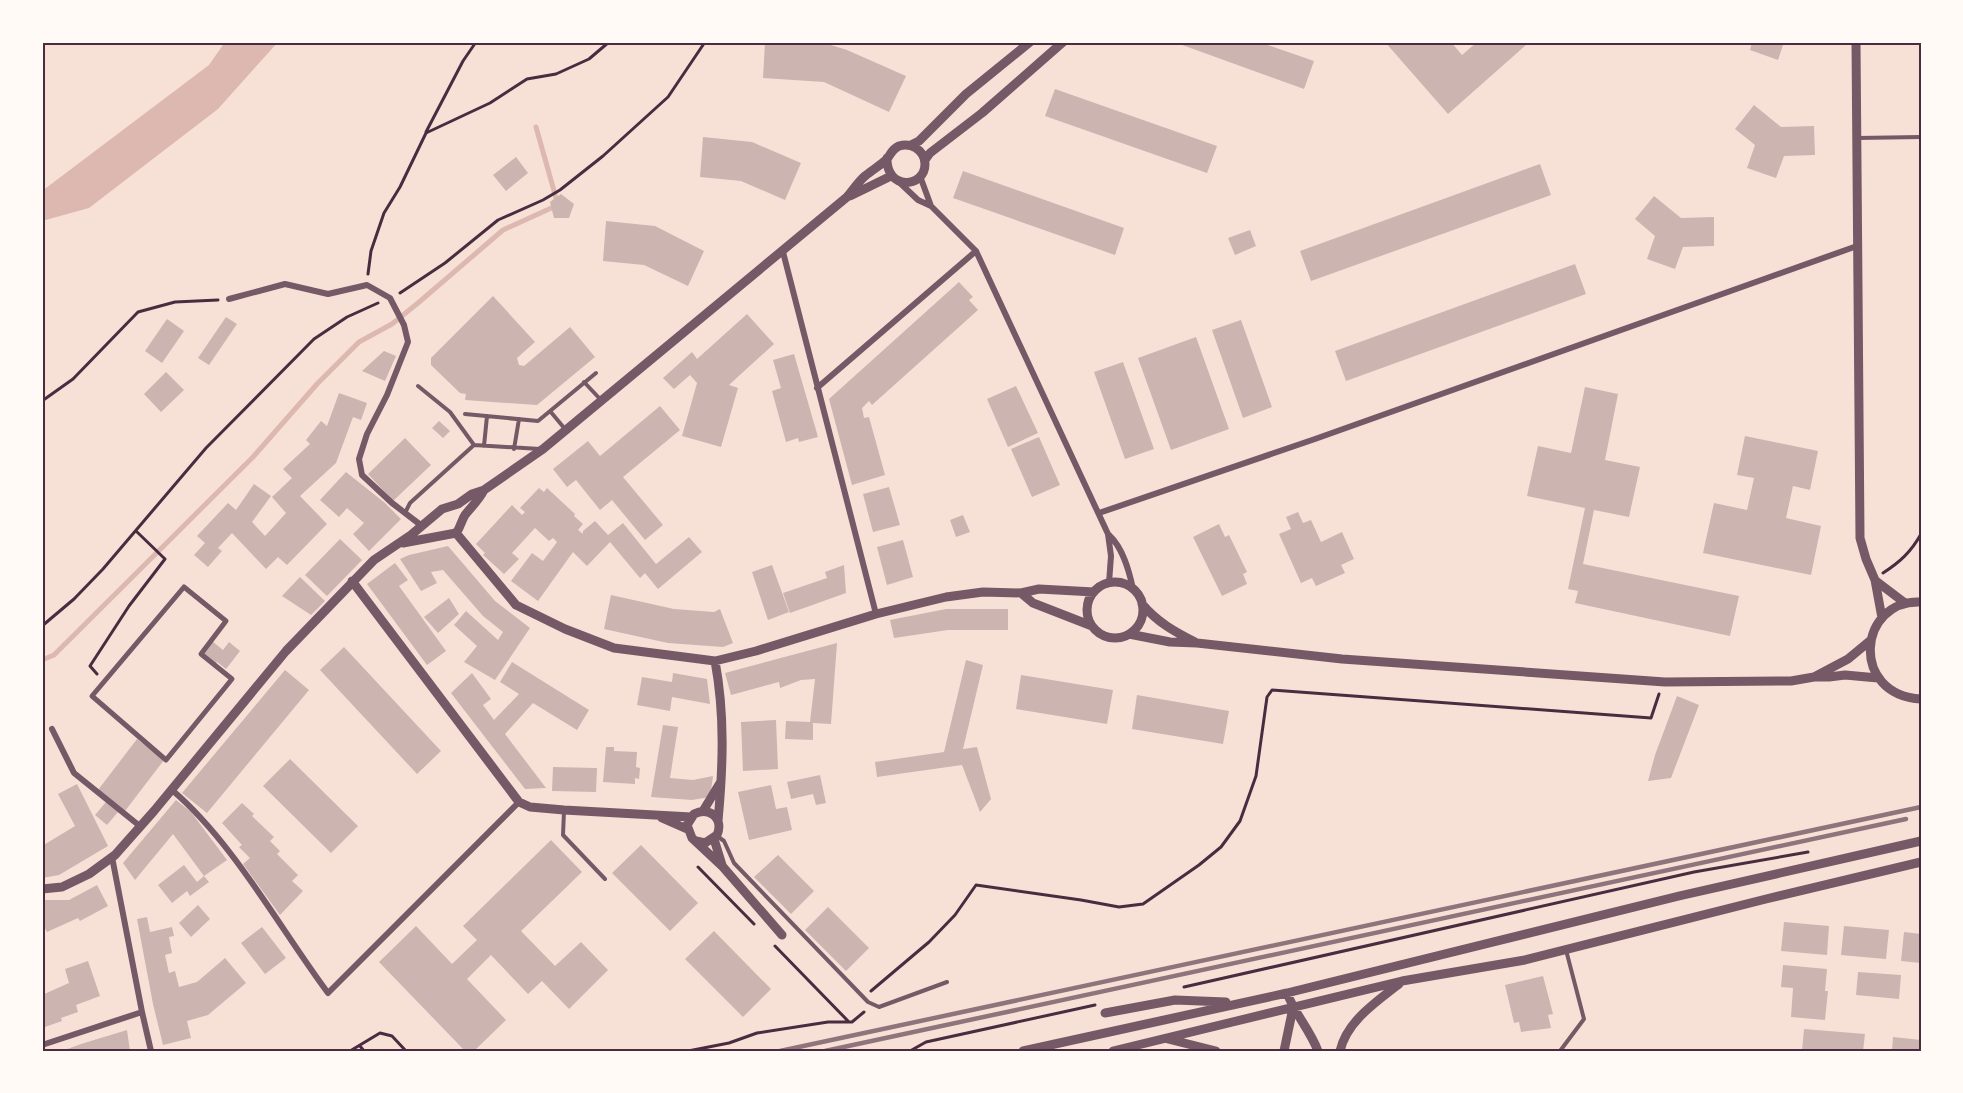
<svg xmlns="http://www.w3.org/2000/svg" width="1963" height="1093" font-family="Quicksand,sans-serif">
	<rect width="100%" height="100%" fill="#f7e1d7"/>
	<path fill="#dcb8b0" d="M225 42H278L218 109 89 208 42 221V191L209 65Z"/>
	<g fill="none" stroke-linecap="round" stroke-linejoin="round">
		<path stroke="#dcb8b0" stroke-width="5" d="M42 660 54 655 253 457 317 384 359 342 392 324 418 303 503 230 558 205 536 127"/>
	</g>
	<path fill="#ccb4b1" d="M765 42H821L847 50 906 76 889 112 824 82 763 78Z
		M1174 42H1259L1314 61 1304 89Z
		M1385 42H1451L1462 55 1477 42H1525L1527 44 1448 114Z
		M1752 42H1784L1778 60 1750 50Z
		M1055 89 1217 146 1207 173 1045 116Z
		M1754 105 1781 127 1814 126 1815 155 1784 156 1776 178 1747 168 1755 145 1735 129Z
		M703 137 752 142 801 163 785 200 741 181 700 177Z
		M516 157 528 173 506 191 493 175Z
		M1540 164 1551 195 1311 281 1300 251Z
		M963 171 1124 228 1115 255 953 198Z
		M561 194 574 204 569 218H554L550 202Z
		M1654 196 1681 218 1714 217V246L1683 247 1675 269 1647 259 1655 236 1635 219Z
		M606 221 655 226 704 251 688 286 644 265 603 261Z
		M1250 230 1256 246 1235 255 1228 238Z
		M1575 264 1586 294 1346 381 1335 351Z
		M959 282 973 297 969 300 978 310 872 405 869 401 862 408 864 418 869 417 885 475 852 485 829 399Z
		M493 296 535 342 517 358 519 365 524 366 570 327 595 357 537 405 465 400 466 394 460 393 431 365V358Z
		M747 314 774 344 729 385 738 388 721 447 682 436 697 383 690 375 674 389 663 378 692 352 697 359Z
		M226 317 237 324 209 365 198 358Z
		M167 319 184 331 162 363 145 351Z
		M1241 320 1272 407 1243 418 1212 330Z
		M1196 337 1229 429 1171 450 1138 358Z
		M384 351 396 356 385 381 362 371Z
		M794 354 818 437 799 442 798 438 786 442 772 391 781 388 773 360Z
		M1123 362 1154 449 1125 459 1094 372Z
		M166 372 184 390 161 412 144 394Z
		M1016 386 1038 433 1008 447 987 399Z
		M1585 387 1618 394 1605 460 1640 467 1629 517 1594 510 1583 564 1739 596 1730 636 1575 603 1578 591 1568 589 1585 508 1527 496 1538 446 1571 453Z
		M339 393 367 403 361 420 353 417 336 463 300 496 327 524 287 565 278 557 266 569 232 533 218 548 222 551 208 567 194 555 205 543 197 536 228 503 236 510 254 484 271 496 252 522 265 536 286 513 272 497 292 478 283 469 310 444 306 440 321 421 327 426Z
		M660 406 680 430 623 477 663 525 645 540 612 500 600 510 576 480 567 487 553 469 588 441 600 456Z
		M439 421 450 431 443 438 432 428Z
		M1745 436 1818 451 1810 490 1793 486 1786 518 1821 526 1811 575 1703 553 1714 503 1747 510 1754 478 1737 475Z
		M1039 437 1060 485 1032 497 1011 449Z
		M405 438 431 465 393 501 368 474Z
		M346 472 385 503 401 519 369 551 353 534 364 523 347 508 339 517 320 500Z
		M889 487 900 525 873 532 863 494Z
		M539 488 544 492 547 488 575 514 574 516 583 524 578 530 583 534V531L595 521 608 535 623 523 656 564 689 537 702 552 658 589 645 573 640 578 610 542 587 566 573 552 538 601 511 581 532 553 543 561 557 542 553 538 549 541 535 528 512 553 519 559 504 574 483 555 485 553 476 544 512 505 522 515 525 512 520 508Z
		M1298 512 1303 523 1311 520 1321 542 1342 532 1354 559 1341 565 1345 573 1316 586 1312 578 1301 583 1279 534 1291 529 1286 517Z
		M963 515 970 532 956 537 950 520Z
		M1219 524 1225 537 1229 535 1247 572 1243 574 1247 584 1222 596 1193 537Z
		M340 539 362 560 327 596 305 575Z
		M903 540 913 577 887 585 877 547Z
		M448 546 495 601 530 628 495 680 464 662 477 646 454 625 466 611 498 640 503 632 483 616 443 570 431 572 437 583 421 591 400 559 409 555Z
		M395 563 408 580 399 586 446 651 427 665 367 584Z
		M772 565 789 612 768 620 752 572Z
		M844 565 846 593 790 613 783 593 827 578 825 572Z
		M300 577 325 601 311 615 282 596Z
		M611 595 674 609 714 612 720 609 733 643 723 647 668 643 604 629Z
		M449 598 459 614 438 633 424 617Z
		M946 609H1008V630H948L894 638 890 620Z
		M212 641 223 650 229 642 240 651 226 669 217 662 215 664 202 654Z
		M837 643 831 724 813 723V740L785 739 786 721 810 722 815 679 801 680 780 688 779 682 731 695 725 673Z
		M344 647 441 751 417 774 320 670Z
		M966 660 983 665 963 749 977 747 991 799 980 812 962 765 877 777 875 762 944 752Z
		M512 662 589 710 577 730 533 703 505 734 546 788 525 789 451 693 472 673 491 699 483 705 494 720 519 694 500 682Z
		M285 670 309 690 207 813 182 793Z
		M673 673 707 679 710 704 672 697 670 711 637 705 642 677 672 682Z
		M1021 675 1113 690 1107 724 1016 709Z
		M1137 695 1229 711 1223 744 1132 729Z
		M1677 696 1699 705 1671 778 1648 781 1655 755Z
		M776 720 778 769 743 771 741 722Z
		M663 725 678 727 670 778 693 780 713 776 710 797 692 800 651 797Z
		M137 739 164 760 125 811 98 790Z
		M606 747H614V751L637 752 636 767 640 768 639 779 635 778V784L603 782Z
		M290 759 358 826 331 853 263 786Z
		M553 767 597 768 596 792 552 791Z
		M820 775 826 803 816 805 813 794 791 799 787 782Z
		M77 784 108 846 59 875 42 878V846L75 826 58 794Z
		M771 785 776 809 787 807 792 830 749 840 738 792Z
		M176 800 191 812 227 860 204 876 173 834 135 880 123 863Z
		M106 802 118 812 107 825 95 815Z
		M242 803 254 814 252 816 274 837 270 841 280 851 277 854 298 875 292 881 303 891 280 915 243 864 250 858 239 847 242 845 222 823Z
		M551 840 582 872 521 931 555 966 581 942 608 970 569 1009 542 981 528 994 491 955 467 979 506 1020 474 1051H465L379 962 416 926 452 964 477 940 463 926Z
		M641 845 698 903 670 931 612 873Z
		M778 855 814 891 791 914 754 877Z
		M184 865 197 882 204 876 209 882 190 896 187 891 172 903 158 885Z
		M97 885 108 906 80 921 78 918 47 932 42 923V900H69Z
		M198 905 210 919 191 937 179 923Z
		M828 907 869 948 846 971 805 930Z
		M147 917 150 932 172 927 174 936 169 937 172 953 165 955 169 973 175 971 179 987 197 982 225 958 246 983 208 1015 187 1021 191 1038 163 1045 153 1004 137 919Z
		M1784 922 1829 926 1827 955 1781 951Z
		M1844 926 1889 930 1886 959 1841 955Z
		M262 927 286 958 265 974 241 943Z
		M714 931 771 989 743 1017 685 959Z
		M1904 932 1921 934V963L1901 961Z
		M88 961 100 996 76 1005 78 1012 61 1018 62 1021 42 1028V995L69 983 65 969Z
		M1783 965 1827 969 1825 991H1828L1825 1020 1791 1017 1793 988 1781 987Z
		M1858 972 1901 975 1899 999 1856 995Z
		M1543 976 1553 1014 1548 1015 1551 1028 1521 1032 1519 1022 1514 1023 1505 985Z
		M1804 1029 1865 1034 1863 1051H1802Z
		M127 1030 130 1051H62L81 1044Z
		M1893 1037 1921 1040V1051H1892Z"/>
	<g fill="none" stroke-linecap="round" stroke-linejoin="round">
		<path stroke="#4a2c40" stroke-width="3" d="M426 132 463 61 476 42
			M368 274 371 251 384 213 400 187 426 133 490 103 527 79 556 74 589 59 609 42
			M400 293 445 263 498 220 543 200 560 190 603 156 668 97 705 42
			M42 401 73 379 138 312 175 302 218 300
			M1883 573C1900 562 1911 552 1921 534
			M42 626 74 599 103 569 206 448 314 339 347 317 378 303
			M97 674 90 666 129 606 165 559 136 531
			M698 867 754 924
			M775 946 848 1021
			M1184 987 1694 872 1808 852
			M871 991 929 942 955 915 976 885 1081 900 1119 907 1143 904 1199 865 1221 847 1240 821 1256 776 1267 697 1272 690 1651 718 1659 694
			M360 1046 364 1051
			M350 1051 380 1033 392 1036 406 1051
			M688 1051 729 1043 757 1033 828 1022H852L864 1012
			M910 1051 926 1042 1095 1005"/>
		<path stroke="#755966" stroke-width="4" d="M1857 138 1921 137
			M584 382 601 400
			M418 386 450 412 474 445
			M550 411 565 429
			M465 414 538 421 596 373
			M484 446 487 416
			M514 449 519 419
			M405 513 410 503 474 445 540 449
			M564 811 563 835 605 879
			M717 836 724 841 734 863 868 1002 879 1007 947 982
			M1560 1051 1584 1019 1566 950"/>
		<path stroke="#755966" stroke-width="5" d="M184 587 226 621 201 654 232 679 166 760 92 696Z"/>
		<path stroke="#755966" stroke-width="6" d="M920 176 931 206
			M900 183 918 200 931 206 976 251 1108 534 1111 556 1109 583
			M783 252 876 614
			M229 299 285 284 328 294 367 285 390 298 404 325 408 342 387 395 367 434 359 459 362 475 392 503 422 526
			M817 388 976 251
			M1099 513 1315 439 1857 246
			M1109 535C1123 548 1129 570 1133 589
			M52 729 74 773 141 827
			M172 790C233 842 279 927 328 993L519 802
			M112 857 142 1012 151 1051
			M42 1045 142 1012"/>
		<path stroke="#755966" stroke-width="9" d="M1856 42 1860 538 1866 559 1875 580 1882 618
			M911 145 919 141 966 94 1030 42
			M925 160 930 153 982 113 1063 42
			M850 196 891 176
			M456 533 516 605 565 629 614 648 715 661 756 651 876 614 946 597 983 592 1021 593 1039 589 1094 592
			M403 543 456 533C461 527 461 521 465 515 472 506 479 500 484 490
			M352 581 519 802 530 807 564 810 691 817
			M1876 581 1905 603
			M1087 610a28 28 0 1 1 56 0a28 28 0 1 1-56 0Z
			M1021 593 1033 603 1092 626
			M1921 602C1858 599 1849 695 1921 699
			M1142 604C1157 622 1175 632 1195 642
			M1129 634 1170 642 1197 643 1342 659 1665 682 1791 681 1814 677H1829L1845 675 1878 678
			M715 661C725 714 723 767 718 821
			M1814 677 1848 659 1871 640
			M703 811 720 783
			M662 818 687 829
			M714 839 722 865
			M696 841 705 843 717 835C724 819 710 806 694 814L687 825 692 838 723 867 782 935
			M42 889 62 887 89 874 115 855 154 811 286 651 374 560 411 535 442 509 458 504 472 494 484 490 543 449 847 197C853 190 858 182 865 176 872 170 881 165 887 159 891 154 892 149 899 146 905 144 911 145 916 148 922 152 925 157 925 164 925 188 886 191 887 158
			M1287 993C1295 1014 1310 1030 1318 1051
			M1105 1013 1175 1000 1226 1002
			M1168 1039 1216 1051
			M1023 1051 1287 993 1679 896 1921 841
			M1113 1051 1402 981 1525 960 1766 899 1921 862
			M1284 1051 1293 1008
			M1340 1051C1347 1021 1376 1002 1399 984"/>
		<path stroke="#8f747c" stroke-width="4.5" d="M780 1051 1921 807
			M825 1051 1906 819"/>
	</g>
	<rect width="1963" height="1093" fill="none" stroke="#fffaf5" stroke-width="87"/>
	<rect x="44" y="44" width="1876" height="1006" fill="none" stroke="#4a2c40" stroke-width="2"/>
</svg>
